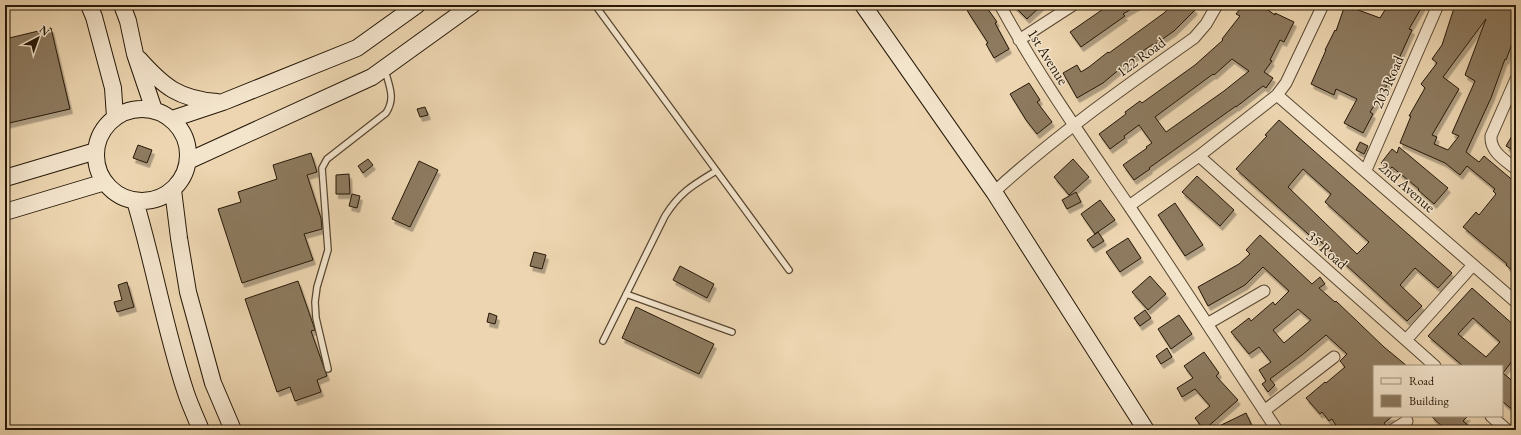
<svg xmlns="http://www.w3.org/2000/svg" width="1521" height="435" font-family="'EB Garamond',serif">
	<defs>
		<filter id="shadow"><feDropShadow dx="2.5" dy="4.5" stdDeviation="0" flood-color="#0004"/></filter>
	</defs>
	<rect width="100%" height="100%" fill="#ecd5b0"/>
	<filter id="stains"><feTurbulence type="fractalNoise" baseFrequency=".005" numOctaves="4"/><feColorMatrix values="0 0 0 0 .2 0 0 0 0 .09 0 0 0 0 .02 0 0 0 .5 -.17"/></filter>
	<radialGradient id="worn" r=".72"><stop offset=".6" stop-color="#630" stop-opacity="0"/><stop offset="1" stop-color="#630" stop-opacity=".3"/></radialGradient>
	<path fill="#8d7a5f" stroke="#261807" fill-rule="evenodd" filter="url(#shadow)" d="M966 5H985L997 22 995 23 1009 49 994 58 986 44 988 43 968 12Z
		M1013 5H1042L1027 19Z
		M1109 5H1138L1123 14 1125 16 1081 47 1070 32Z
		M1172 5H1191L1195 10 1174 31 1154 45 1153 44 1120 67 1121 68 1103 83 1077 98 1063 73 1077 65 1081 72 1089 67 1108 52 1109 53 1164 13Z
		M1243 5H1261L1275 15V13L1294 22 1284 42 1280 40 1270 60 1272 61 1264 72 1273 78 1266 88 1263 86 1236 107V106L1149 168 1150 169 1134 180 1123 165 1147 148 1146 147 1152 143 1139 125 1124 136 1125 138 1110 149 1099 134 1126 114 1125 112 1140 101 1142 103 1195 65 1223 40 1222 39 1240 16 1236 14ZM1232 59 1249 71 1224 91 1166 132 1155 117 1213 74 1214 75Z
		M1345 5 1380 18 1388 5H1423L1409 29 1412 30 1385 89 1370 112 1373 114 1363 133 1344 123 1357 99 1336 89 1334 95 1311 84 1326 50H1325L1335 30 1336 31Z
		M1455 5H1508L1516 8V33L1506 60 1505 59 1491 98 1466 152 1479 162 1484 156 1516 183V274L1506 265 1507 264 1463 227 1476 212 1479 215 1496 194 1493 191 1495 189 1467 166 1460 175 1445 163 1400 143 1411 116H1409L1425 88 1421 84 1437 63 1432 59 1442 45ZM1486 19 1465 75 1475 81 1452 133 1459 136 1448 150 1434 144 1437 137 1432 135 1459 89 1443 77Z
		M51 28 70 109 5 124V39Z
		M1029 83 1040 100 1037 102 1052 122 1037 134 1026 120 1010 94Z
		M425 107 428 115 420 117 417 109Z
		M1279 120 1452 273 1438 288 1415 268 1400 285 1422 306 1407 321 1319 240 1317 242 1236 169 1267 136 1265 135ZM1303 169 1331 194 1325 202 1369 242 1357 254 1288 187Z
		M1516 129V152L1506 146Z
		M1360 142 1368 146 1364 154 1356 150Z
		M138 145 152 150 147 163 133 158Z
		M1399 147 1448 188 1434 204 1418 190 1419 189 1392 167 1389 170 1381 163 1392 149 1397 153Z
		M311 153 317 172 307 175 321 218 322 229 304 234 313 260 242 283 218 209 241 202 238 192 277 179 273 165Z
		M368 159 373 165 363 173 358 166Z
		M1073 159 1089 177 1069 195 1054 177Z
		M419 161 438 170 410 227 392 219Z
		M349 174 350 194H336V175Z
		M1197 176 1234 210 1220 226 1182 192Z
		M1076 192 1081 202 1067 209 1062 200Z
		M352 194 360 196 357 208 349 206Z
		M1100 200 1115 220 1095 234 1081 214Z
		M1175 203 1203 245 1185 256 1158 215Z
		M1098 232 1104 241 1093 248 1087 240Z
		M1260 235 1312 284 1320 277 1325 284 1319 288 1335 302 1336 301 1384 347 1407 366H1374V416H1393L1384 423 1387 427 1386 430H1339L1332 419 1329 421 1322 412 1320 414 1306 398 1325 382 1326 383 1345 367 1340 361 1347 354 1326 335 1302 355 1270 379 1275 385 1268 392 1262 384 1266 381 1259 370 1271 362 1259 347 1249 354 1231 332 1249 318 1251 321 1273 302 1275 305 1289 291 1263 267 1245 285 1208 306 1198 287 1239 264 1250 254 1246 250ZM1298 309 1311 320 1284 343 1273 330Z
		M1128 238 1141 258 1120 272 1106 252Z
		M534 252 546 255 542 269 530 266Z
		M680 266 714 284 707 298 673 280Z
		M1150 276 1166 294 1148 310 1132 292Z
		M298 281 313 324 315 330 311 331 327 376 317 380 321 392 295 401 290 387 277 392 245 299Z
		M127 282 134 307 117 312 114 302 122 300 118 285Z
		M1472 288 1516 327V356L1503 373 1516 384V413L1502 401V366H1463L1428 336ZM1473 318 1500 342 1486 357 1458 334Z
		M636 307 714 344 699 374 622 338Z
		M1145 310 1151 318 1140 326 1134 318Z
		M489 313 497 316 495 324 487 322Z
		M1179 315 1192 334 1171 349 1158 329Z
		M1167 348 1172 357 1161 364 1156 356Z
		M1204 352 1219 373 1216 376 1238 400 1204 430 1195 418 1210 406 1195 389 1182 397 1177 388 1193 378 1184 366Z
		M1246 413 1254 430H1211Z
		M1431 416H1468L1463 421 1474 430H1446Z"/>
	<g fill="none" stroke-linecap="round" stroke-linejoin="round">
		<defs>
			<path id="lane" d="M595 5 789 270
				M626 294 732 332
				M603 341 665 216C680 192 693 185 716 171
				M328 369 316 318 315 302 317 287 328 250 322 168 327 159 386 113C396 98 389 86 385 70"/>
			<path id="street" d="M1000 5C1038 75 1084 140 1129 206 1179 280 1227 355 1277 430
				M1019 40 1073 5
				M1516 79 1491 136C1490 152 1505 160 1516 169
				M1277 95 1516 302
				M1199 156 1435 366
				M1366 170 1438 5
				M994 192C1056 135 1125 87 1194 38L1206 24 1217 5
				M1129 206 1199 156 1277 95 1286 83 1323 5
				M1207 324 1264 291
				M1406 340 1473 265
				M1264 411 1334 357
				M1491 416 1507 430
				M1393 430 1407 421"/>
			<path id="secondary" d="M89 5 94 17 113 88 115 117
				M122 5 128 21 135 54 154 110
				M863 5 994 192 1146 430
				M139 59C164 87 179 99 217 102
				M96 155a46 46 0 1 1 92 0a46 46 0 1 1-92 0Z
				M172 119 223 102 357 48 417 5
				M188 161 372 77 472 5
				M5 178 96 151
				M173 190 179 238 188 292 213 383 233 430
				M135 201C154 264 165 330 186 393 190 405 196 418 201 430
				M5 212 105 182"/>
		</defs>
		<use href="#lane" stroke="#584731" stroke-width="8"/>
		<use href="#street" stroke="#584731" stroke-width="13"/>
		<use href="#secondary" stroke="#261807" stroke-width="18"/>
		<use href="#lane" stroke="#f3e4cc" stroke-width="5.5"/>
		<use href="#street" stroke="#f3e4cc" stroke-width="11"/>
		<use href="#secondary" stroke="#f3e4cc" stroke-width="16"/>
	</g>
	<g text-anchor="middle" stroke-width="3" stroke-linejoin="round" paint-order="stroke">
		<g font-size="15" fill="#261807" stroke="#f3e4cc">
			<text transform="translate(1048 57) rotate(58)" y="5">1st Avenue</text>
			<text transform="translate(1141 57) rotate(-36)" y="5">122 Road</text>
			<text transform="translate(1388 82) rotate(-66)" y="5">203 Road</text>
			<text transform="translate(1407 187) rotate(41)" y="5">2nd Avenue</text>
			<text transform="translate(1327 250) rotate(42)" y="5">35 Road</text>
		</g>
	</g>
	<rect width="1521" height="435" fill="none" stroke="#ecd5b0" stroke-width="20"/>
	<rect x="6" y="6" width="1509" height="423" fill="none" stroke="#261807" stroke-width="2"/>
	<rect x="10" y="10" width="1501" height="415" fill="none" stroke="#261807"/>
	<rect x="1373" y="365" width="130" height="52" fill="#f3e4cc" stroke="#a1927d"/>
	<rect x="1381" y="378" width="20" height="6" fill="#f3e4cc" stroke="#a1927d"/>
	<text x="1409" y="385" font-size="12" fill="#261807">Road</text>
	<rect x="1381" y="395" width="20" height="12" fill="#8d7a5f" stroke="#a1927d"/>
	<text x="1409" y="405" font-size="12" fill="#261807">Building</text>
	<g transform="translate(38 38) rotate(41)" stroke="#f3e4cc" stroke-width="3" paint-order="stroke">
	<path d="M0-3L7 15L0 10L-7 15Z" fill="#261807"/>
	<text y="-6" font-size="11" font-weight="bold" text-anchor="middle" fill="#261807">N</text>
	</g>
	<rect width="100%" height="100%" filter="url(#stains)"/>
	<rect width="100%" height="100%" fill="url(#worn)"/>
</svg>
